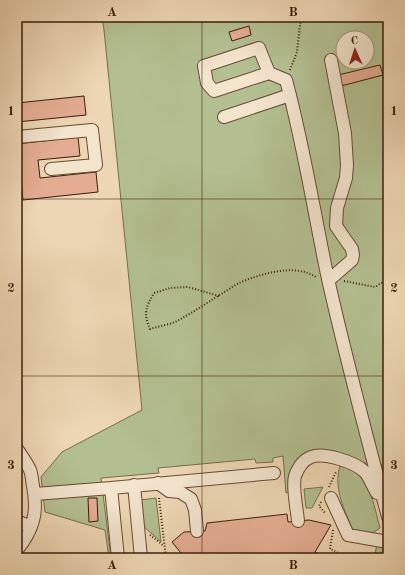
<svg xmlns="http://www.w3.org/2000/svg" width="405" height="575" font-family="'Old Standard TT',serif">
	<rect width="100%" height="100%" fill="#edd6b4"/>
	<filter id="stains"><feTurbulence type="fractalNoise" baseFrequency=".005" numOctaves="4"/><feColorMatrix values="0 0 0 0 .2 0 0 0 0 .09 0 0 0 0 .02 0 0 0 .5 -.17"/></filter>
	<radialGradient id="worn" r=".72"><stop offset=".6" stop-color="#630" stop-opacity="0"/><stop offset="1" stop-color="#630" stop-opacity=".3"/></radialGradient>
	<path fill="#b3bf91" stroke="#776e4c" fill-rule="evenodd" d="M102 17H388V494L381 464 365 463 337 453H311L290 491 286 493 283 456 273 458V462L256 463 255 459 158 468 159 473 101 478 111 558H109L105 530 45 512 41 477 62 452 142 410 104 30ZM343 38H367V62H343Z
		M340 466C369 469 374 506 380 528L369 535 353 531C345 511 333 488 340 466Z
		M323 487 312 508H306L304 489Z
		M156 498 161 542 143 526 141 500Z
		M377 543 388 546V558H368L369 554 375 555Z"/>
	<path fill="#e4ad93" stroke="#3b1c08" d="M249 26 251 35 232 41 229 32Z
		M380 65 383 75 341 86 338 75Z
		M84 96 86 115 17 122V103Z
		M78 137 80 156 38 160 40 178 96 172 98 192 23 200 17 144Z
		M88 498H97L98 521 89 522Z
		M287 514 288 522 309 520 331 525 315 552 326 558H185L172 542 184 532 205 531 207 523Z"/>
	<g fill="none" stroke-linecap="round" stroke-linejoin="round">
		<defs>
			<path id="minor" d="M269 73 259 48 204 66 207 83 214 91 269 73 286 80C304 146 314 213 328 279 346 359 367 438 388 517
				M224 117 290 95
				M17 137 92 130 96 165 51 169
				M329 280 352 260 353 255 352 249 336 226 337 208 346 178 347 165 345 133 331 60
				M17 449C21 455 27 463 30 470 32 475 32 481 33 486 38 512 34 529 17 550
				M158 483 169 491 180 492 191 499 195 510 197 531
				M134 485 141 558
				M111 488 274 473
				M35 494 111 488 118 558
				M331 498 348 535 388 542
				M17 521 31 527
				M298 521C297 509 292 487 295 476 298 468 303 460 311 457 324 452 355 462 365 472 370 478 373 487 377 493"/>
		</defs>
		<use href="#minor" stroke="#684a33" stroke-width="14"/>
		<path stroke="#3b1c08" stroke-width="2" stroke-dasharray="1 2" stroke-linecap="butt" d="M290 70 297 52 301 17
			M344 281 375 287 388 279
			M219 296 188 287 170 288 154 293C146 307 143 313 150 329 159 326 169 325 177 321 192 313 207 303 221 294 227 291 233 286 239 283 260 274 295 263 316 277
			M329 487 336 472
			M159 498 166 558
			M321 502 319 506 325 513
			M333 530 330 549 349 558
			M150 535 164 546"/>
		<use href="#minor" stroke="#f3e4ce" stroke-width="12"/>
	</g>
	<path fill="none" stroke="#3b1c08" stroke-width="1" stroke-opacity="0.55" d="M202 17V558M17 199H388M17 376H388"/>
	<rect width="405" height="575" fill="none" stroke="#edd6b4" stroke-width="44"/>
	<g transform="translate(355 50) rotate(357)"><circle r="19" fill="#f3e4ce" stroke="#a9947f"/>
	<path d="M0-3L7 15L0 10L-7 15Z" fill="#8f2418"/>
	<text y="-6" font-size="11" font-weight="bold" text-anchor="middle" fill="#3b1c08">С</text>
	</g>
	<rect x="22" y="22" width="361" height="531" fill="none" stroke="#3b1c08" stroke-width="1.5"/>
	<g font-size="13" text-anchor="middle" font-weight="bold" fill="#3b1c08">
		<text x="112" y="16">A</text>
		<text x="293" y="16">B</text>
		<text x="11" y="115">1</text>
		<text x="394" y="115">1</text>
		<text x="11" y="292">2</text>
		<text x="394" y="292">2</text>
		<text x="11" y="469">3</text>
		<text x="394" y="469">3</text>
		<text x="112" y="569">A</text>
		<text x="293" y="569">B</text>
	</g>
	<rect width="100%" height="100%" filter="url(#stains)"/>
	<rect width="100%" height="100%" fill="url(#worn)"/>
</svg>
